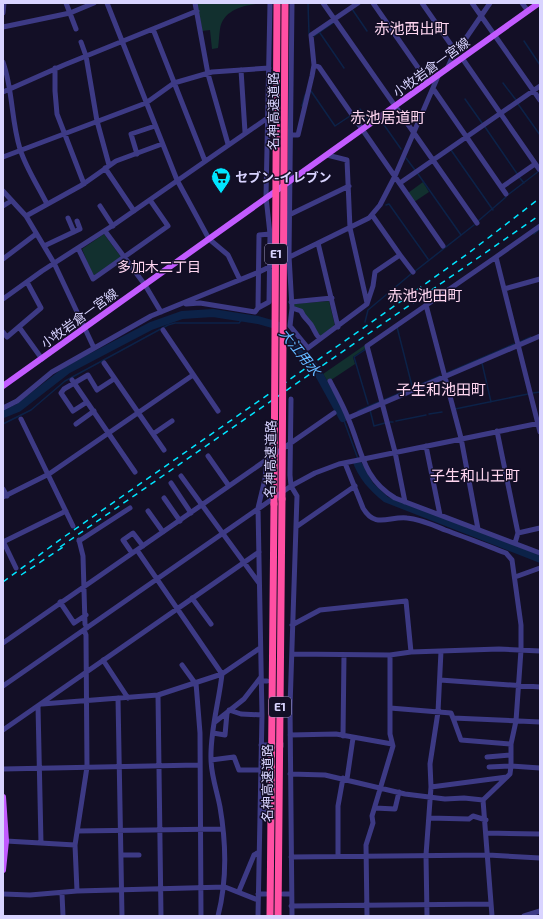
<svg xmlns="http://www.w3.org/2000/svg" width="543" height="919" font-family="'Exo 2','Noto Sans JP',sans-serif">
	<rect width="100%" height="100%" fill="#130f26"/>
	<path fill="#12302f" d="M197 3H266C248 4 223 8 220 29 219 35 219 42 218 48L212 49 210 30 202 31Z
		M423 182 429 192 414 202 408 193Z
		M104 234 121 257 93 276 82 249Z
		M329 301 335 326 321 336 294 307 293 304Z
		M365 345 366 348 353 357 355 364 328 382 323 374Z"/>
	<path fill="#0c2248" d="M359 458 373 483 388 497 540 555V563L384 502C370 491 358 478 352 460Z"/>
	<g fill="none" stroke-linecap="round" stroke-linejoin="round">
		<path stroke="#0c2248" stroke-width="1.5" d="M308 3 309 34
			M352 9 367 31
			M320 33 344 68
			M314 36 333 23
			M524 41 540 65
			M503 83 516 100
			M311 91 335 126 350 116
			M465 99 482 123
			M518 104 540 135
			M302 106 305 95
			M354 114 360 109 367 119
			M382 122 401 149
			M485 127 518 175
			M451 150 493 210
			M406 158 415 170
			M418 174 461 235
			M519 177 524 183
			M509 194 539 171
			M386 205 389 204 428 259
			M477 222 506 197
			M534 234 540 229
			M414 272 474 225
			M365 322 368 310 411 274
			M397 327 412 386
			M520 342 531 337
			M366 349 354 357 368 404
			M482 363 491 402
			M447 373 514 344
			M533 393 540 392
			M384 400 440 376
			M455 409 528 394
			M370 410 374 426 385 423
			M358 411 379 402
			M429 414 442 412
			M343 418 358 459
			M396 421 426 415
			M390 422H393
			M3 424 31 410 65 381 168 325 175 323H239L244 317"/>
		<path stroke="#0c2248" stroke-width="8" d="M3 414 18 408 67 370 151 326 182 315 213 313 258 320 279 326 316 369 343 418"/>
		<path stroke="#312d47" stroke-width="5" stroke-dasharray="5 2.5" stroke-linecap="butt" d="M268 745H284"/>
		<path stroke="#3d3a85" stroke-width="5" d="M66 3 76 29
			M107 3 177 180 209 239 228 255 240 280
			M195 3 208 74 228 144
			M292 3 289 256 292 308 290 326 308 348 367 304 373 286 375 272 400 255 372 215
			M323 3 477 223
			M373 3 428 82
			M422 3 456 52
			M472 3 540 100
			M522 3 528 11
			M3 13 4 3
			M3 27 70 13 94 3
			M153 29 205 161
			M81 42 86 56 97 121 109 165
			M462 58 539 169
			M3 62C13 90 11 120 20 149 26 168 38 186 47 204
			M314 65 319 67 443 246
			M55 68V91L57 114 84 184
			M447 69 451 60 490 3
			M241 70 245 132
			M434 90 506 194
			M3 92 64 65 197 11
			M292 135H298L312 76 314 65 311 35 358 3
			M137 154 131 134 155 126
			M327 155 347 160 350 228 367 303
			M3 157 146 103 174 83 212 72 269 68
			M105 168 134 211
			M400 183 540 86
			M502 187 535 164
			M3 191 26 216 54 263 94 348
			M3 206 11 201
			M100 206 113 226
			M291 214 349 186
			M26 216 82 185 116 161 162 144
			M68 218 74 232
			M540 226 496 257 540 432
			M105 231 145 285 161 312
			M318 243 338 327
			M44 246 80 229 77 221
			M78 248 93 279 168 226 150 200
			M400 255 413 272
			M3 259 36 234
			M504 289 540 279
			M3 299 42 271 115 224 269 117
			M291 302 332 298
			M186 304 200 303 255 312 258 308 259 235 270 234
			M426 305 461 438 478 529
			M258 308 269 302 270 234 266 197 270 3
			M292 308 301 311C304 319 310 321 313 328 315 332 316 335 320 339
			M19 327 42 359
			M163 330 218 411
			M3 332 7 337 41 308 27 282
			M104 363 164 450
			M72 380 135 472
			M330 381C336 393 343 405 348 418 362 450 362 478 395 498L540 553
			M291 399 290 475 291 486 297 496 290 707 292 916
			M87 402 73 411 61 393 64 389 88 375 97 390 114 379
			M3 408 17 401 52 372 151 316 259 272 369 218 380 205 395 176 439 74
			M348 418 540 336
			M21 419 73 526
			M76 424 94 411
			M497 431 518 533 515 543
			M153 434 172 421
			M426 446 440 515
			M208 456 229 486
			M345 463 363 508C375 529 389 516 407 518 420 519 433 525 445 530 465 537 485 545 506 553L512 560 521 625V650L516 721 511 744V766L489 767
			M181 476 202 505
			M171 483 191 513
			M3 489 7 496
			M3 497 49 474 193 375
			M164 498 180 521
			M405 502 395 452 367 346 496 257
			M202 505 259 583
			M148 511 163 532
			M296 527 355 486
			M518 533 540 528
			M79 540 83 556 85 624 87 628
			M3 541 16 568
			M79 541 130 508
			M3 542 66 511
			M137 550 222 674C219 702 210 731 211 759 211 775 217 791 220 807 226 842 227 881 218 916
			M132 553 123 540 133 533 143 546
			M515 577 540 568
			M192 598 211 624
			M60 602 74 623 86 615
			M292 625 320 610 406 601 411 652
			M84 630 86 635 87 767 75 845 77 891 225 887 258 900
			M3 643 334 413
			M292 654 390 655 411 652 499 649 540 651
			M103 660 128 698
			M182 665 195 683
			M440 680 540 687
			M261 681H267
			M196 683 200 733 201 916
			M3 686 291 486 315 473 339 464 540 423
			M158 695 161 916
			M118 698 122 916
			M42 704 158 695 222 674 260 648
			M38 706 41 843
			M390 708 451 713 453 718 540 722
			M229 710 241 714 262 715
			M453 718 461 740 511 744
			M215 722 244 699 261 677
			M3 730 259 552
			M213 733 225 735 227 713
			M290 735 336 734 392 744
			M343 736 344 655
			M261 745H267
			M487 757 511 755
			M211 760 234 757 239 770H260
			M3 769 198 765
			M290 774 325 775 405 794 445 799 464 798 483 800 510 774 511 766 540 768
			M347 779 353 738
			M431 787 507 777
			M483 800 492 916
			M375 808 395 809 399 792
			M260 811H266
			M429 818 469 819 473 816 486 820
			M77 831 222 829
			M486 833 540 834
			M6 841 75 845
			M121 855H139
			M338 856V806L343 778
			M291 857 488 855 540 858
			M239 891 254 855 259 852
			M3 894 30 895 77 891
			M62 894 63 916
			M258 894H266
			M283 894H291
			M291 906 491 904
			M258 916 262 715 258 508 265 479 267 458
			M367 916 366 845 373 823 372 816 393 746 390 734V655
			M427 916 426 855 431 787 430 764 438 712 441 651
			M524 916 540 911"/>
		<path stroke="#c25bff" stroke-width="6" d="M3 386 539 3
			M3 797 6 841 3 870"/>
		<path stroke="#ff4fa3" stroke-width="7" d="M270 916 274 504
			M278 916 282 499"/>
		<path stroke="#00e5ff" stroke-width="1.5" stroke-dasharray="6 5" stroke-linecap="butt" d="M60 547 540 215
			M21 575 66 545
			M3 582 61 539 362 329 470 252 540 198"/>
		<path stroke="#ff4fa3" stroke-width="7" d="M282 499 285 3
			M274 504 277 3"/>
	</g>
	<defs>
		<symbol id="supermarket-pin" viewBox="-11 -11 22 30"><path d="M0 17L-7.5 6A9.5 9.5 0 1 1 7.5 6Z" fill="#00e5ff" stroke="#130f26"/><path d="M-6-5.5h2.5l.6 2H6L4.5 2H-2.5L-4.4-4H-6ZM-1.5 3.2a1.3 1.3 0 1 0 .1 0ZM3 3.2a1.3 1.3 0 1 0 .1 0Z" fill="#111"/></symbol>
	</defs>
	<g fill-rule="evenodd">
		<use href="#supermarket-pin" x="210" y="166" width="22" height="30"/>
	</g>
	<g text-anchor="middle" stroke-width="3" stroke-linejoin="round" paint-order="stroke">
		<g fill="#130f26" stroke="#9e99be" stroke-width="1">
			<rect x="265" y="244" width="22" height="20" rx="3"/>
			<rect x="269" y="697" width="22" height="20" rx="3"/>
		</g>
		<g font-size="12" font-weight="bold" fill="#d9d4ff">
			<text x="276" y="258">E1</text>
			<text x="280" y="711">E1</text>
		</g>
		<g font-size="13" fill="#d9d4ff" stroke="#130f26">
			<text transform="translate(431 67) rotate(-36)" y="5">小牧岩倉一宮線</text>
			<text transform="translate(273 111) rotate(-90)" y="5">名神高速道路</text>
			<text transform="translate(79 318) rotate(-36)" y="5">小牧岩倉一宮線</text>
			<text transform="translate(270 459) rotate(-89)" y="5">名神高速道路</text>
			<text transform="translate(267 783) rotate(-90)" y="5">名神高速道路</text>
		</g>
		<g font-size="13" font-weight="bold" fill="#d9d4ff" stroke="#130f26" text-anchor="start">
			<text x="235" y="182">セブン-イレブン</text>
		</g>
		<g font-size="14" fill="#ffd6f0" stroke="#130f26">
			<text x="159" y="272">多加木二丁目</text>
		</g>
		<g font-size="14" font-style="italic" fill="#62b6ff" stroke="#130f26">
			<text transform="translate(300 352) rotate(51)" y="5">大江用水</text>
		</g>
		<g font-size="15" fill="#ffd6f0" stroke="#130f26">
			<text x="412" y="34">赤池西出町</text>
			<text x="388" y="123">赤池居道町</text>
			<text x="425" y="301">赤池池田町</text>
			<text x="441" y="395">子生和池田町</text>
			<text x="475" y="481">子生和山王町</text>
		</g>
	</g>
	<rect width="543" height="919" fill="none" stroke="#d9d4ff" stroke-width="8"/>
</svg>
